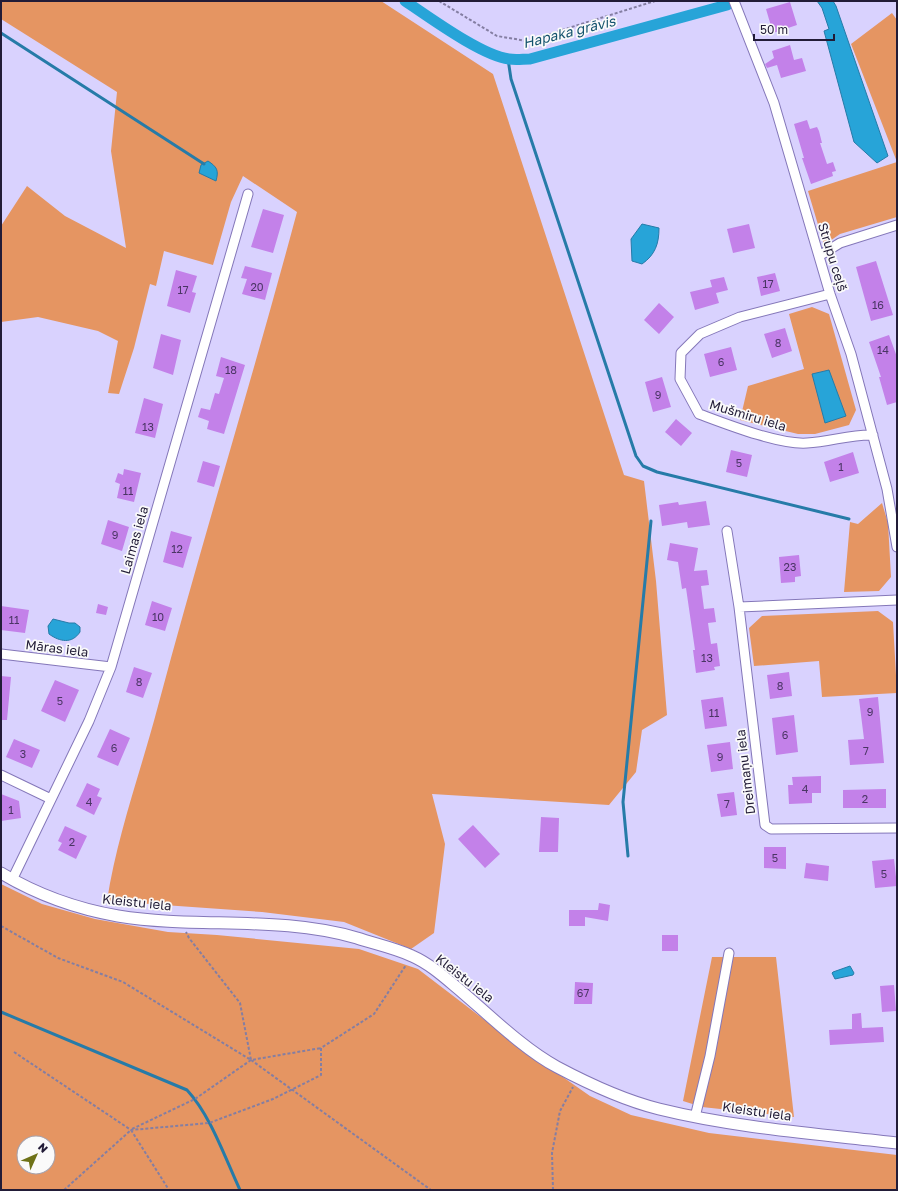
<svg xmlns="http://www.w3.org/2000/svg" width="898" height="1191" font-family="'Golos Text',sans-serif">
	<rect width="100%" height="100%" fill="#d9d2fe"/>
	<path fill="#e59562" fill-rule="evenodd" d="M1 1H381L493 74 624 475 644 481 656 581 667 715 642 730 636 772 609 805 432 794 445 844 434 933 411 949 344 922 262 912 107 901C117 835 141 771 158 706 202 541 253 377 297 212L243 176 231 202 213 265 164 251 156 286 150 284 134 348 119 394 108 393 118 341 98 331 38 317 1 322V226L27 186 65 216 126 248 111 151 117 92 1 19Z
		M892 13 897 20V217L840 234 824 245 808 191 897 162 851 44Z
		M812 307 829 314 856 410 849 425 815 434H798L740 420 748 386 804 369 789 314Z
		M882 503 888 523 891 577 879 591 844 592 850 522 858 524Z
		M878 611 893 622 897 693 822 697 819 661 754 666 749 628 762 616Z
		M1 884 42 904 95 919 168 932 217 935 359 949 418 969 520 1047 590 1096 631 1115 709 1133 897 1155V1190H1ZM24 1143H48V1167H24Z
		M712 957H776L794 1117 702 1107 683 1101Z"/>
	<path fill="#27a4d8" stroke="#267ba8" d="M817 1H833L836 6 888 156 877 163 854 142 824 31 829 29 822 8Z
		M208 161C217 167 219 170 216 181L199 173 201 165Z
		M642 224 659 228C659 244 655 255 642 264L632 261 631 239Z
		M829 370 846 416 825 423 812 374Z
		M53 619 69 623H75L80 627V632C72 644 60 642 49 634L48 626Z
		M850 966 854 973 853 975 835 979 832 973 833 972Z"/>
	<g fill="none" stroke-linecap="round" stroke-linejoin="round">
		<path stroke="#267ba8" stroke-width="3" d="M1 33 204 164
			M508 59 511 79 636 456 643 466 657 472 849 519
			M628 856 623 802 651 521
			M1 1012 187 1090C211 1116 225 1158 240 1190"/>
		<path stroke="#27a4d8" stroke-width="11" d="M405 1C429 17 482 56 509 59 516 60 523 59 530 59L727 5"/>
	</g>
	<path fill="#c381e9" d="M790 2 797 25 773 33 766 9Z
		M790 45 794 60 802 58 806 71 781 78 777 65 767 68 765 64 774 58 772 51Z
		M807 120 810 129 817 127 819 131 822 143H820L827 164 833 162 836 171 832 172 833 176 811 184 802 158H804L794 124Z
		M263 209 284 215 273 253 251 247Z
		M749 224 755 248 733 253 727 229Z
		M876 261 893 315 871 321 856 267Z
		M245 266 272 273 265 300 242 294 247 279 241 278Z
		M176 270 197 276 192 292 196 293 190 313 167 306Z
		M775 273 780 291 761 296 757 277Z
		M724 277 728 290 716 293 719 303 695 310 690 292 712 287 710 280Z
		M659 303 674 317 659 334 644 320Z
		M785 328 792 351 772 358 764 334Z
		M161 334 181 340 173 375 153 368Z
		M889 335 897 357V402L887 405 879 377H881L869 342Z
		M731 347 737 370 710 377 704 354Z
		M221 357 245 365 224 434 207 429 209 421 198 417 201 408 210 410 215 393 219 394 224 378 216 376Z
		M662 377 671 407 653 412 645 382Z
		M144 398 163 404 155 438 135 433Z
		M676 419 692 433 681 446 665 432Z
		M731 450 752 455 747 477 726 472Z
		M853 452 859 473 830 482 824 462Z
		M203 461 220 466 214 487 197 482Z
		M124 469 141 473 134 502 117 498 120 484 115 482 118 473 123 475Z
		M706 501 710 525 688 528 687 522 662 526 659 505 678 502 679 505Z
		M108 520 129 527 122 551 101 544Z
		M171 531 192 537 183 568 163 562Z
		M670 543 698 548 694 571 707 570 709 585 701 586 704 609 714 608 716 622 708 623 711 644 717 643 720 666 714 667 715 670 696 673 693 650H695L686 588 682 589 678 562 667 560Z
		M799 555 801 576 795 577V582L781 583 779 557Z
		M152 601 172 608 165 631 145 625Z
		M98 604 108 607 106 615 96 613Z
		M1 606 29 610 25 633 1 630Z
		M134 667 152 673 143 698 126 692Z
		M789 672 792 696 770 699 767 675Z
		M1 676 11 677 7 720H1Z
		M55 680 79 690 65 722 41 711Z
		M723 697 727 726 705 729 701 700Z
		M878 697 884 763 850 765 848 740 864 739 859 699Z
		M794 715 798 752 776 755 772 718Z
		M110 729 130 738 118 766 97 757Z
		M14 739 40 750 32 768 6 757Z
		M730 742 733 769 711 772 707 745Z
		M821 776V793H812V803L789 804 788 785H793L792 777Z
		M87 783 100 789 97 796 102 798 94 815 76 806Z
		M886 789V808H843V790Z
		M734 792 737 815 721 817 717 794Z
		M1 794 19 801 21 818 1 821Z
		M541 817 559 818 558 852H539Z
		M473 825 500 854 485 868 458 839Z
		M65 826 87 836 76 859 58 850 62 843 58 841Z
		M764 847H786V869L764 868Z
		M894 859 897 886 875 888 872 861Z
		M806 863 829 866 828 881 804 878Z
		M599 903 610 905 608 921 585 917V926H569V910H598Z
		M662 935H678V951H662Z
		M575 982 593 983 592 1004H574Z
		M894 985 896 1011 882 1012 880 986Z
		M861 1013 862 1028 883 1027 884 1042 830 1045 829 1030 852 1029V1014Z"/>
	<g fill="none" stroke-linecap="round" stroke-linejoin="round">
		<defs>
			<path id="minor" d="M734 1 774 103 830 294 851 354 887 489 897 547
				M819 256 840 243 897 225
				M830 294 740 317 700 334 681 353 680 379 699 414C726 424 779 445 807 443 830 442 851 434 873 435
				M727 531 739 607 765 825 771 829 897 828
				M739 607 897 600
				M1 654 111 667
				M1 775 51 799
				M12 880 89 721 111 667 248 194
				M695 1117 710 1056 729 953"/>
			<path id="tertiary" d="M1 873C36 894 78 909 118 916 197 929 279 915 357 938 375 944 395 948 412 956 428 963 442 975 455 986 485 1011 523 1049 557 1067 589 1084 623 1100 659 1109 736 1128 819 1134 897 1143"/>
		</defs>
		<use href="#minor" stroke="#8477b9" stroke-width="11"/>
		<use href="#tertiary" stroke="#8477b9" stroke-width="13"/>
		<path stroke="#847ea2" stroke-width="2" stroke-dasharray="3 2" stroke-linecap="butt" d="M439 1 497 36 527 41 655 1
			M1 926 58 958 123 982 251 1060 240 1003 189 938 186 932
			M14 1052 131 1130 209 1123 273 1099 321 1075V1048L374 1014 406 965
			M251 1060 431 1190
			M132 1129 195 1099 251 1060 321 1048
			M64 1190 131 1130 169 1190
			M553 1190 552 1153 560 1111 573 1087"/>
		<use href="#minor" stroke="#fff" stroke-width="9"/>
		<use href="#tertiary" stroke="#fff" stroke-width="11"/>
	</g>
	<g text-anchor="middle" stroke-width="3.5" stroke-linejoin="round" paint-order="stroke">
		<g font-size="11" fill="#4a3564">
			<text x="768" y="288">17</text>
			<text x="257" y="291">20</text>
			<text x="183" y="294">17</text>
			<text x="878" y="309">16</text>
			<text x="778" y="347">8</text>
			<text x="883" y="354">14</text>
			<text x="721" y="366">6</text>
			<text x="231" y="374">18</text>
			<text x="658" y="399">9</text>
			<text x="148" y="431">13</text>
			<text x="739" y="467">5</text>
			<text x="841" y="471">1</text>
			<text x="128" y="495">11</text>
			<text x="115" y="539">9</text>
			<text x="177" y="553">12</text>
			<text x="790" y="571">23</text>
			<text x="158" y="621">10</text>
			<text x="14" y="624">11</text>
			<text x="707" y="662">13</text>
			<text x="139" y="686">8</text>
			<text x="780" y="690">8</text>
			<text x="60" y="705">5</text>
			<text x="870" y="716">9</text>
			<text x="714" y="717">11</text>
			<text x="785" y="739">6</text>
			<text x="114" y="752">6</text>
			<text x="866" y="755">7</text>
			<text x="23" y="758">3</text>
			<text x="720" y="761">9</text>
			<text x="805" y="793">4</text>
			<text x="865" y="803">2</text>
			<text x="89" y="806">4</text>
			<text x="727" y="808">7</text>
			<text x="11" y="814">1</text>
			<text x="72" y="846">2</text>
			<text x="775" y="862">5</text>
			<text x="884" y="878">5</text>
			<text x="583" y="997">67</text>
		</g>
		<g font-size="13" fill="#221c37" stroke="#fafafa">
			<text transform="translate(833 257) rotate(73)" y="5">Strupu ceļš</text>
			<text transform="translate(748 415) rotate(17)" y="5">Mušmiru iela</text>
			<text transform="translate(134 540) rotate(-74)" y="5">Laimas iela</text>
			<text transform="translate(57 648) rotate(7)" y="5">Māras iela</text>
			<text transform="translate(745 772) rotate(-97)" y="5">Dreimaņu iela</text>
			<text transform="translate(137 902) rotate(6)" y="5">Kleistu iela</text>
			<text transform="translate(465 978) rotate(38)" y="5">Kleistu iela</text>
			<text transform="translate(757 1111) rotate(8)" y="5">Kleistu iela</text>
		</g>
		<g font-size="14" font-style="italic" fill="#14536e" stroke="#fafafa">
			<text transform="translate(569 32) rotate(-14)" y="5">Hapaka grāvis</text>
		</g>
	</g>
	<rect width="898" height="1191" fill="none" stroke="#221c37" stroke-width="4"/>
	<g transform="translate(36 1155) rotate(45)"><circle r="19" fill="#fafafa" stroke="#a4a1ac"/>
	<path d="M0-3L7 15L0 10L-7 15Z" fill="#6e7218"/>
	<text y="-6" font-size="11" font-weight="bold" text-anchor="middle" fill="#221c37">N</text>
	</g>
	<path d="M754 34v6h80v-6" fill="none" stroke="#221c37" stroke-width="2"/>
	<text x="760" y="34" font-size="12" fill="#221c37" stroke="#fafafa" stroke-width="3" paint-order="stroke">50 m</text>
</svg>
